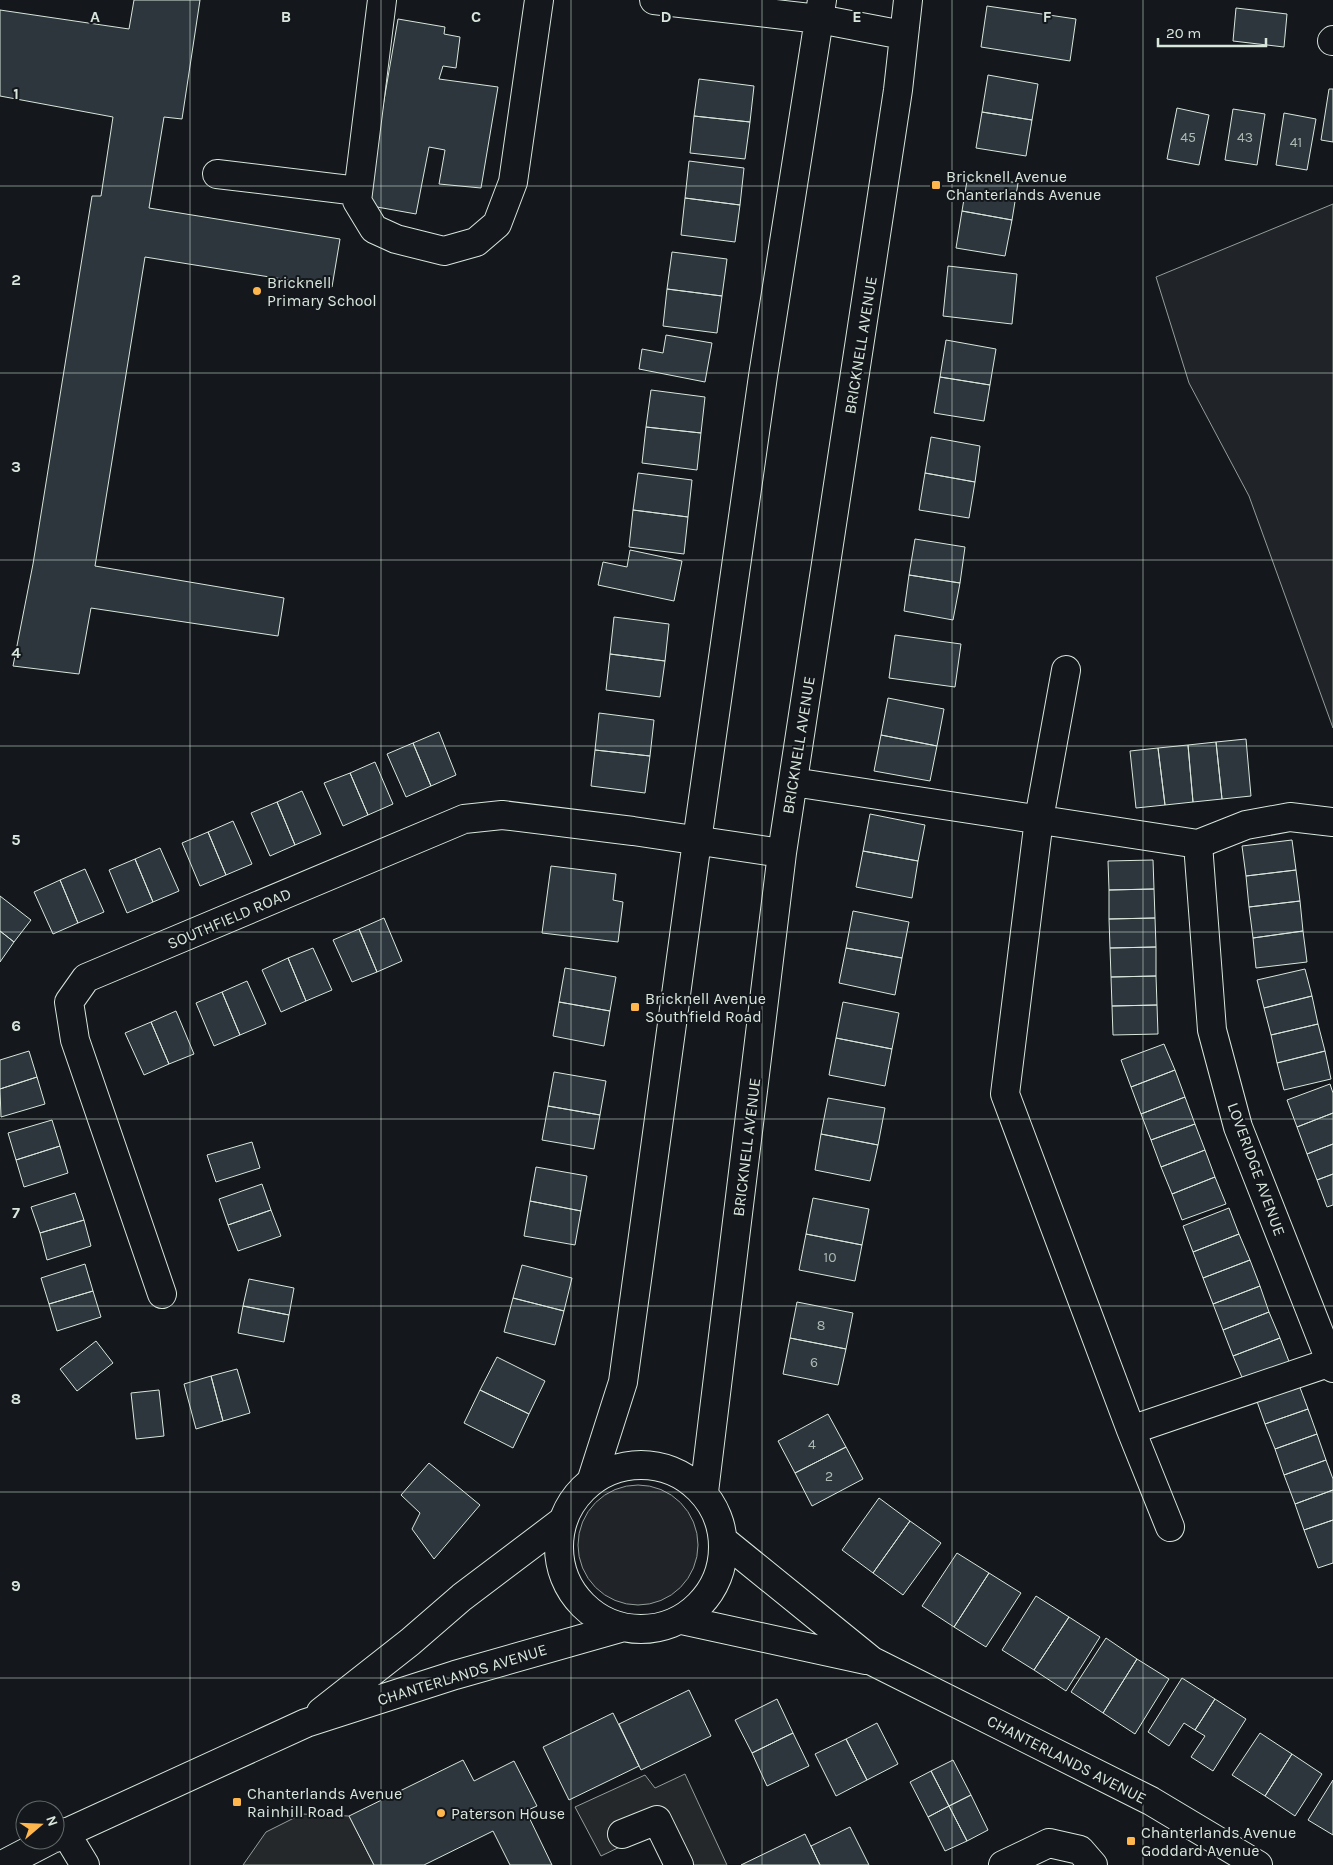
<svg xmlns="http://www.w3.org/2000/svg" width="1333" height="1865" font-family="Karla,sans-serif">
	<rect width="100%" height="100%" fill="#14181c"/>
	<path fill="#202428" stroke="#939e99" d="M1333 204V728L1249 496 1189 383 1156 277Z
		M578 1545a60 60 0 1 1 120 0a60 60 0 1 1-120 0Z"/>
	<path fill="#24282b" stroke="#939e99" d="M685 1774 727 1865H667L651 1832 601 1856 575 1807 645 1775 655 1788Z
		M302 1814 349 1816 374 1865H243L266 1832Z"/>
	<path fill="#2c363c" stroke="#d8e6dc" d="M134 0H200L182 119 164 117 149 208 340 239 332 287 145 257 95 566 284 598 278 636 91 608 79 674 13 666 33 564 92 196H101L113 117 0 96V10L129 29Z
		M987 6 1076 19 1070 61 981 47Z
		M1236 8 1287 14 1284 47 1233 41Z
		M398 19 445 27 444 34 460 37 456 68 443 66 439 79 498 87 481 188 439 184 445 150 429 147 416 214 366 205Z
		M988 75 1038 84 1032 120 982 112Z
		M699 79 754 86 750 122 694 116Z
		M1329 89H1333V142L1321 140Z
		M1177 108 1209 115 1199 165 1167 159Z
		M1233 109 1265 114 1257 165 1225 160Z
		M982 112 1032 120 1026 156 976 148Z
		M1284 113 1316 119 1307 170 1276 165Z
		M694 116 750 122 745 159 690 153Z
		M689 161 744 168 740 205 685 198Z
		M968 175 1018 183 1012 220 962 211Z
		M685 198 740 205 735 242 681 235Z
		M962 211 1012 220 1005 256 956 248Z
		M672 252 727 259 722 296 667 289Z
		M948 266 1017 274 1012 324 943 316Z
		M667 289 722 296 717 333 663 326Z
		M666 335 712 343 705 382 639 369 642 349 663 353Z
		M946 340 996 349 990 385 940 377Z
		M940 377 990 385 984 421 934 413Z
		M651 390 705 397 701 433 646 427Z
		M646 427 701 433 697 470 642 463Z
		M931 437 980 446 975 482 925 473Z
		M638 473 692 480 688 517 633 510Z
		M925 473 975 482 969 518 919 510Z
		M633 510 688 517 684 554 629 547Z
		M915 539 965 547 960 583 909 575Z
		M630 550 682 561 674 601 598 585 603 562 627 567Z
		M909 575 960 583 953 620 904 611Z
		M614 617 669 624 665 661 610 654Z
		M895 635 961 644 955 687 889 678Z
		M610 654 665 661 660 697 606 690Z
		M888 698 944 709 937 746 881 735Z
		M599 713 654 720 650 756 595 750Z
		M439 732 456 775 431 786 413 743Z
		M881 735 937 746 930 781 874 771Z
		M1246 739 1251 796 1222 799 1216 742Z
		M1216 742 1222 799 1193 802 1188 745Z
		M413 743 431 786 406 797 387 754Z
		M1188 745 1193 802 1165 805 1158 748Z
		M1158 748 1165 805 1136 808 1130 751Z
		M595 750 650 756 645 793 591 786Z
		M375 762 393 804 368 815 350 773Z
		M350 773 368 815 343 826 324 783Z
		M302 791 321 834 295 845 277 802Z
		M277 802 295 845 270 856 251 813Z
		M870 814 925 825 918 861 863 851Z
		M233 821 252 864 226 875 208 832Z
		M208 832 226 875 200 886 182 843Z
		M1292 840 1296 870 1246 876 1242 846Z
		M160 848 179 891 153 902 135 859Z
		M863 851 918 861 912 898 856 887Z
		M135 859 153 902 127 913 109 870Z
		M1153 860 1154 889 1109 890 1108 861Z
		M551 866 616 874 613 900 623 902 618 942 542 933Z
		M85 869 104 912 78 923 60 880Z
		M1296 870 1300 901 1249 907 1246 876Z
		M60 880 78 923 53 934 34 892Z
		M1154 889 1155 918 1109 919V890Z
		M0 896 31 920 14 942 0 931Z
		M1300 901 1303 931 1253 938 1249 907Z
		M853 911 909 922 902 958 846 948Z
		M384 918 402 961 377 972 359 929Z
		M1155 918 1156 947 1110 948 1109 919Z
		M359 929 377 972 352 982 333 940Z
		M0 931 14 942 0 962Z
		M1303 931 1307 962 1256 968 1253 938Z
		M1156 947V976L1111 977 1110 948Z
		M313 948 332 990 306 1001 288 958Z
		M846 948 902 958 895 995 839 983Z
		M288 958 306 1001 281 1012 262 970Z
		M565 968 616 977 610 1011 559 1002Z
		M1305 969 1312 996 1264 1008 1257 980Z
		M1156 976 1157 1005 1112 1006 1111 977Z
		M247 981 266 1024 240 1035 222 992Z
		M222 992 240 1035 214 1046 196 1003Z
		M1312 996 1318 1024 1271 1035 1264 1008Z
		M559 1002 610 1011 604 1046 553 1036Z
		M843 1002 899 1013 892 1049 836 1038Z
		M1157 1005 1158 1034 1113 1035 1112 1006Z
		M176 1011 194 1054 169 1064 151 1022Z
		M151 1022 169 1064 144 1075 125 1033Z
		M1318 1024 1325 1051 1277 1063 1271 1035Z
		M836 1038 892 1049 885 1086 829 1075Z
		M1164 1044 1175 1070 1131 1087 1121 1060Z
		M29 1051 37 1077 0 1089V1060Z
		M1325 1051 1331 1079 1284 1090 1277 1063Z
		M1175 1070 1185 1097 1141 1114 1131 1087Z
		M554 1072 606 1081 600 1115 548 1106Z
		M37 1077 45 1104 1 1117 0 1089Z
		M1330 1084 1333 1093V1113L1297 1127 1287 1100Z
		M1185 1097 1195 1124 1151 1140 1141 1114Z
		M828 1098 885 1108 878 1145 821 1134Z
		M548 1106 600 1115 594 1149 542 1140Z
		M1333 1113V1144L1307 1154 1297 1127Z
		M52 1120 60 1146 16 1160 8 1133Z
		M1195 1124 1205 1150 1161 1167 1151 1140Z
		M821 1134 878 1145 870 1181 815 1170Z
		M252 1142 260 1168 216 1182 207 1155Z
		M1333 1144V1174L1317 1180 1307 1154Z
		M60 1146 68 1173 24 1187 16 1160Z
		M1205 1150 1215 1177 1172 1194 1161 1167Z
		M536 1167 587 1176 581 1211 530 1201Z
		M1333 1174V1205L1327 1207 1317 1180Z
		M1215 1177 1226 1204 1182 1220 1172 1194Z
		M262 1184 271 1210 228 1225 219 1199Z
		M75 1193 84 1220 40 1233 31 1207Z
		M813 1198 869 1209 862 1245 806 1234Z
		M530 1201 581 1211 575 1245 524 1236Z
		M1229 1208 1239 1234 1193 1252 1183 1226Z
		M271 1210 281 1236 238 1251 228 1225Z
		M84 1220 91 1246 47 1260 40 1233Z
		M806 1234 862 1245 855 1281 799 1270Z
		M1239 1234 1250 1260 1203 1278 1193 1252Z
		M1250 1260 1260 1286 1213 1304 1203 1278Z
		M85 1264 93 1291 49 1304 41 1278Z
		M522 1265 572 1278 564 1311 513 1298Z
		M249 1279 294 1288 289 1315 243 1306Z
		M1260 1286 1269 1312 1223 1330 1213 1304Z
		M93 1291 101 1317 57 1331 49 1304Z
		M513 1298 564 1311 555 1345 504 1332Z
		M797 1302 853 1313 846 1349 790 1338Z
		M243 1306 289 1315 284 1342 238 1333Z
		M1269 1312 1280 1338 1233 1356 1223 1330Z
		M790 1338 846 1349 838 1385 783 1374Z
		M1280 1338 1290 1364 1244 1382 1233 1356Z
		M96 1341 113 1363 77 1391 60 1369Z
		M497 1357 545 1381 529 1414 480 1390Z
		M237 1369 250 1413 223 1421 211 1376Z
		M211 1376 223 1421 196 1429 184 1384Z
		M1296 1377 1308 1409 1265 1424 1254 1393Z
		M159 1390 164 1436 136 1439 131 1393Z
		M480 1390 529 1414 513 1448 464 1423Z
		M1308 1409 1317 1434 1275 1449 1265 1424Z
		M828 1414 846 1447 795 1473 778 1441Z
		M1317 1434 1326 1460 1284 1475 1275 1449Z
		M846 1447 863 1479 812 1506 795 1473Z
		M1326 1460 1333 1479V1490L1295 1504 1284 1475Z
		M429 1463 480 1505 434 1559 412 1529 420 1513 401 1495Z
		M1333 1490V1520L1304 1530 1295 1504Z
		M879 1498 910 1521 873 1573 842 1550Z
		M1333 1520V1563L1318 1568 1304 1530Z
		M910 1521 941 1543 903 1595 873 1573Z
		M957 1553 989 1573 954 1627 922 1606Z
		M989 1573 1021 1593 986 1647 954 1627Z
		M1036 1596 1069 1617 1034 1670 1002 1650Z
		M1069 1617 1100 1637 1066 1691 1034 1670Z
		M1106 1638 1137 1659 1103 1713 1071 1692Z
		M1137 1659 1169 1679 1135 1734 1103 1713Z
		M1182 1678 1215 1699 1195 1730 1184 1723 1169 1746 1148 1732Z
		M689 1690 711 1736 641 1770 619 1724Z
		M777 1699 793 1733 752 1753 735 1720Z
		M1215 1699 1246 1719 1213 1771 1191 1757 1205 1736 1195 1730Z
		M613 1713 639 1766 569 1800 543 1747Z
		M877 1723 898 1764 867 1780 846 1739Z
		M793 1733 809 1766 767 1786 752 1753Z
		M1260 1733 1292 1754 1265 1796 1232 1775Z
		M846 1739 867 1780 836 1796 815 1754Z
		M1292 1754 1322 1774 1295 1816 1265 1796Z
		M463 1760 474 1781 514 1761 537 1806 526 1811 552 1865H510L493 1831 424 1865H374L349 1816Z
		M953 1760 971 1795 949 1806 931 1771Z
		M931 1771 949 1806 928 1817 910 1782Z
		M1333 1780V1835L1308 1820Z
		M971 1795 988 1830 967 1841 949 1806Z
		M949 1806 967 1841 945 1851 928 1817Z
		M850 1827 869 1865H820L811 1846Z
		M805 1834 820 1865H741Z"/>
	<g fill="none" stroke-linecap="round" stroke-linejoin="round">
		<defs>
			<path id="minor" d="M382 0 357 201 374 229 396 239 444 251 476 242 497 224 513 182 539 0
				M654 0 819 19 903 35
				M1332 41 1333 40
				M217 174 358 191
				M1066 670 1039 819 1005 1094 1131 1430 1170 1527
				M793 782 1198 844 1246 825 1290 817 1333 822
				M1198 844 1212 1030 1238 1127 1333 1368
				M162 1294 75 1040 69 1002 86 978 464 819 502 815 633 831 782 853
				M1131 1430 1331 1362
				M559 1547a82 82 0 1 1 164 0a82 82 0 1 1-164 0Z
				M592 1479 623 1382 697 841 763 376 822 0
				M704 1492 782 853 898 90 908 0
				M724 1541 872 1661 1151 1801 1258 1865
				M682 1620 866 1660
				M321 1712 410 1642 462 1597 560 1523
				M65 1832 85 1865
				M622 1834 657 1820 679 1865
				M55 1838 306 1723 455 1675 620 1628
				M2 1865 50 1840
				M1003 1865 1049 1843 1080 1850 1093 1865"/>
		</defs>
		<use href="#minor" stroke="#d8e6dc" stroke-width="30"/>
		<use href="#minor" stroke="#14181c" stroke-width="28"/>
	</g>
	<path fill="none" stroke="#d8e6dc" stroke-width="1" stroke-opacity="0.55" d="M190 0V1865M381 0V1865M571 0V1865M762 0V1865M952 0V1865M1143 0V1865M0 186H1333M0 373H1333M0 560H1333M0 746H1333M0 932H1333M0 1119H1333M0 1306H1333M0 1492H1333M0 1678H1333"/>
	<g fill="#ffb74d" stroke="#14181c" stroke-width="2">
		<rect x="931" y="180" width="10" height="10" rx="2.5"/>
		<circle cx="257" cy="291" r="5"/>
		<rect x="630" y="1002" width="10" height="10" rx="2.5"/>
		<rect x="232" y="1797" width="10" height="10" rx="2.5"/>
		<circle cx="441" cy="1813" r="5"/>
		<rect x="1126" y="1836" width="10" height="10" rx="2.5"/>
	</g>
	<g text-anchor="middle" stroke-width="4" stroke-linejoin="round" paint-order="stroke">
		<g font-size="14" fill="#adbab4">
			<text x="1188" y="142">45</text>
			<text x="1245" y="142">43</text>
			<text x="1296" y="147">41</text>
			<text x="830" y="1262">10</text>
			<text x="821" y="1330">8</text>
			<text x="814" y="1367">6</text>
			<text x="812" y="1449">4</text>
			<text x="829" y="1481">2</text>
		</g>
		<g font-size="16" fill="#d8e6dc" stroke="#14181c" text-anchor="start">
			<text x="946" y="182">Bricknell Avenue<tspan x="946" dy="18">Chanterlands Avenue</tspan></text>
			<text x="267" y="288">Bricknell<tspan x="267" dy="18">Primary School</tspan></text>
			<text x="645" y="1004">Bricknell Avenue<tspan x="645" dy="18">Southfield Road</tspan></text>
			<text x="247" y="1799">Chanterlands Avenue<tspan x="247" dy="18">Rainhill Road</tspan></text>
			<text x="451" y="1819">Paterson House</text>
			<text x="1141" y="1838">Chanterlands Avenue<tspan x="1141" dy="18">Goddard Avenue</tspan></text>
		</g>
		<g font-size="16" fill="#d8e6dc" stroke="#14181c">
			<text transform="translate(860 345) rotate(-81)" y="6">BRICKNELL AVENUE</text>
			<text transform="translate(798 745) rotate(-81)" y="6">BRICKNELL AVENUE</text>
			<text transform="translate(229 918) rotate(-23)" y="6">SOUTHFIELD ROAD</text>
			<text transform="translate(746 1147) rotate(-83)" y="6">BRICKNELL AVENUE</text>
			<text transform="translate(1257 1169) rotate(70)" y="6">LOVERIDGE AVENUE</text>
			<text transform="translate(462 1674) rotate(-17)" y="6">CHANTERLANDS AVENUE</text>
			<text transform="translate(1067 1759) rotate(27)" y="6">CHANTERLANDS AVENUE</text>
		</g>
	</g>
	<g font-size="16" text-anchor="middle" font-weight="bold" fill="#d8e6dc" stroke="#14181c" stroke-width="4" stroke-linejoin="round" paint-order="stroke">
		<text x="95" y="22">A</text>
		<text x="286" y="22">B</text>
		<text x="476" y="22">C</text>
		<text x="666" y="22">D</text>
		<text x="857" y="22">E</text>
		<text x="1047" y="22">F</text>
		<text x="16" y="99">1</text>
		<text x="16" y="285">2</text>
		<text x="16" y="472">3</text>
		<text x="16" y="658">4</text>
		<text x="16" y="845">5</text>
		<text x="16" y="1031">6</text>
		<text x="16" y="1218">7</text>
		<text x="16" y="1404">8</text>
		<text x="16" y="1591">9</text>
	</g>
	<g transform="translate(40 1825) rotate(71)"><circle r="24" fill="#14181c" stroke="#626a69"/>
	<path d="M0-4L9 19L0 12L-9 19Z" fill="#ffb74d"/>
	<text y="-8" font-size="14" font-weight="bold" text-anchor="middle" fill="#d8e6dc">N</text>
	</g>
	<path d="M1158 38v8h108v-8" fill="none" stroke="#d8e6dc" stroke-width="2.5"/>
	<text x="1166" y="38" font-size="15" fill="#d8e6dc" stroke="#14181c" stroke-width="4" paint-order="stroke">20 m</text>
</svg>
